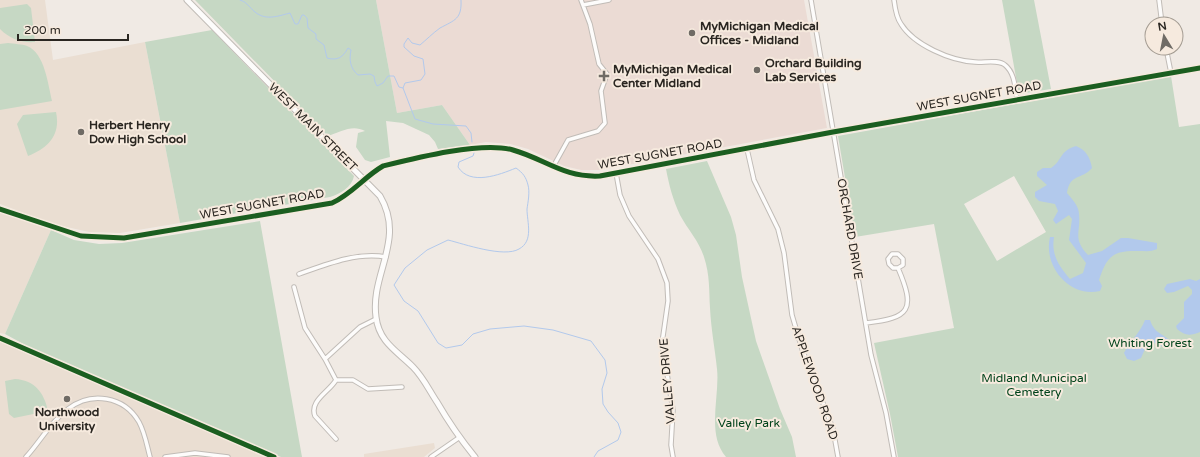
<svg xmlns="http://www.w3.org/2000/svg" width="1200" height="457" font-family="'Varela Round',sans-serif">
	<rect width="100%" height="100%" fill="#f0eae4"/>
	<path fill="#eaded2" d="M0 0H45L53 60 145 42 180 223 120 233 89 232 53 224 0 204Z
		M0 212 51 230 5 334 0 333Z
		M0 341 268 457H0Z
		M434 443 435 448 424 457H364V454Z"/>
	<path fill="#ebdbd4" d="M376 0H804L827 128 600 170H581L564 166 528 149 510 144 486 142 470 145 442 105 397 113Z"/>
	<path fill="#c6d8c4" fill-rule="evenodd" d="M195 0H376L397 113 442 105 470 145 438 149 435 142 429 135 403 123 386 121 390 157 371 162 365 160 356 147 358 133 365 131C352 124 341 132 328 136Z
		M1002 0H1034L1051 89 1019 94Z
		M27 4 31 8 35 42C21 43 10 39 0 29V8Z
		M212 30 354 176C352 187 340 194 330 197L180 223 145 42Z
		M8 43C14 44 22 44 27 46 45 53 48 85 52 101L0 110V44Z
		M1171 76 1179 127 1200 124V457H898L890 414 874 343 954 328 934 224 855 237 838 136ZM1014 176 1046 232 997 261 964 204Z
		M56 112C61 135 48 148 28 156L17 124 23 115Z
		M707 161 731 217 736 235 742 277 756 341 780 409 792 437 796 457H726C706 434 720 396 717 369 715 349 711 329 710 308 709 291 710 275 704 257 699 241 688 230 680 215 673 200 669 185 666 169Z
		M260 221 302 457H281L40 353 5 334 51 230 74 240 99 244 122 243Z
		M15 379C34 380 44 392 48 411L14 418 9 414 5 381Z"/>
	<path fill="#b2c9ec" d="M1076 146C1086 150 1090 157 1092 168 1082 180 1070 173 1067 193 1072 199 1079 206 1079 214 1081 233 1072 238 1088 255L1102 251 1121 238H1128L1157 243V249C1151 252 1146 251 1139 251 1113 250 1107 256 1099 280L1102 286 1100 291C1069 298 1043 266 1050 237H1054C1051 255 1059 266 1070 279L1083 273 1086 263 1069 240 1072 219 1069 215 1056 224 1053 220 1058 211 1055 204 1039 201 1035 197V192L1047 185 1037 176V172L1043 168H1051C1063 160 1059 151 1076 146Z
		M1190 279 1196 281 1200 279V332C1190 336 1185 336 1177 329L1176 326 1184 318V302L1192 294V290L1188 286 1174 292 1167 293 1164 289 1167 284Z
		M1145 320H1150C1155 335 1164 333 1171 342L1166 347 1157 345 1151 340 1148 342 1141 358 1134 361 1127 359 1124 353C1130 341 1140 333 1145 320Z"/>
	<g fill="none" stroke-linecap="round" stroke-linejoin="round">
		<path stroke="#b2c9ec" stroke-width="1" d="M240 0C247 2 249 7 255 12 266 21 278 16 290 13L295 24H298L302 15H304L307 18 308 28 316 34V39L324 45 327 58C338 61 343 57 348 48L351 50C349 60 350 68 358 75L370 74 374 76 375 82 377 86 383 83 388 76H394L399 87 403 88
			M461 0C462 19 455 20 440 28 433 33 426 40 420 45L412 43 408 38 404 44V47L414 56 423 59 425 74 421 80 405 83 403 88 415 119 433 124 466 126 471 133 472 142
			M474 153 473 156 459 162 458 167C470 186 499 175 516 168 523 173 526 177 528 185 530 192 528 202 527 209 527 222 534 241 519 249 504 258 464 244 448 240L427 250 405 268 394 285 404 301 418 311 438 343 446 348 462 345 473 334 490 329 524 326 553 330 591 341 605 360 607 373 602 389 603 404 608 412 618 423 621 432 618 440 598 451 594 457"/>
		<defs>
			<path id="street" d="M811 0 871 355 886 413 894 457
				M894 0C895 8 896 17 901 24 914 45 951 61 975 62 984 63 998 59 1005 65 1015 73 1015 88 1017 99
				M1159 0 1162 24
				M583 5 609 0
				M1166 48 1171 73
				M747 149 754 180 778 229 784 253 792 315 802 349 833 429 838 457
				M553 167 568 140 598 131 605 123 601 91 607 74 599 64 590 24 581 0
				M616 173 620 195 629 216 658 259 667 283 668 301 662 343 673 410 671 445 673 457
				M0 209 81 236 124 238 332 203C352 194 364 177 383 166 415 158 482 141 513 150 545 159 564 178 600 176L833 132 1200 68
				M299 274C327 264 356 252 386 257
				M294 287 305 328 325 359
				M866 323C910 318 916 310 898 268H893L889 264 888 259 892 254H898L903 259V265L898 268
				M336 380H353L368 389 402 387
				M336 439 315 416C309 401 329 392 336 380L325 359 360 327 376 319
				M26 457C40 442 51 421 68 409 91 391 124 396 139 422 145 433 147 446 150 457
				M165 457 195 453 228 457
				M431 457 460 437"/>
			<path id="secondary" d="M187 0 380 196C406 240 370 274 376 317 379 342 397 351 413 367 423 377 429 390 437 402 448 421 461 440 475 457"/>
		</defs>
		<use href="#street" stroke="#c1bcb7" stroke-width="5.5"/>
		<use href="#secondary" stroke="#c1bcb7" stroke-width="7"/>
		<use href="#street" stroke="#fdfcfb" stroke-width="3.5"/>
		<use href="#secondary" stroke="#fdfcfb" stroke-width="5"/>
		<defs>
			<path id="cycleway" d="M0 209 81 236 124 238 332 203C352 194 364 177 383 166 415 158 482 141 513 150 545 159 564 178 600 176L833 132 1200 68
				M0 338 274 457"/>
		</defs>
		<use href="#cycleway" stroke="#f6eade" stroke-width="8"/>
		<use href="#cycleway" stroke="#1b5e20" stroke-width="5"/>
	</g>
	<g fill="#6f6b65" stroke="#f6eade" stroke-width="1.5">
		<circle cx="692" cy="33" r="4"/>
		<circle cx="757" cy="70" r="4"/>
		<path d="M602 70h4v4h4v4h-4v4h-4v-4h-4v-4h4z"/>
		<circle cx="81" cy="132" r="4"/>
		<circle cx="67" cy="399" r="4"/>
	</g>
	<g text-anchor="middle" stroke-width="4" stroke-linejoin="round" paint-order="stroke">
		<g font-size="12" font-weight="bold" fill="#2a2621" stroke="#f6eade" text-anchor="start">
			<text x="700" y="30">MyMichigan Medical<tspan x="700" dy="14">Offices - Midland</tspan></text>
			<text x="765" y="67">Orchard Building<tspan x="765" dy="14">Lab Services</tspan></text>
			<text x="613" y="73">MyMichigan Medical<tspan x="613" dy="14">Center Midland</tspan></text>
			<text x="89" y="129">Herbert Henry<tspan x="89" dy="14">Dow High School</tspan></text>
			<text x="67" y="416" text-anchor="middle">Northwood<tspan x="67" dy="14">University</tspan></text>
		</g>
		<g font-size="12" fill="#2a2621" stroke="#f6eade">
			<text transform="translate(979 96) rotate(-10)" y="4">WEST SUGNET ROAD</text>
			<text transform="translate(313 127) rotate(45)" y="4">WEST MAIN STREET</text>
			<text transform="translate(660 154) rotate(-10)" y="4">WEST SUGNET ROAD</text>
			<text transform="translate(262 204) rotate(-10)" y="4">WEST SUGNET ROAD</text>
			<text transform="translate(850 229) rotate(80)" y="4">ORCHARD DRIVE</text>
			<text transform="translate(667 381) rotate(-95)" y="4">VALLEY DRIVE</text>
			<text transform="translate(815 383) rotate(71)" y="4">APPLEWOOD ROAD</text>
		</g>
		<g font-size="12" fill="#01431b" stroke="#f6eade">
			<text x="1150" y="347">Whiting Forest</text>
			<text x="1034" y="382">Midland Municipal<tspan x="1034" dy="14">Cemetery</tspan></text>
			<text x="749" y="427">Valley Park</text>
		</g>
	</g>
	<g transform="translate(1164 36) rotate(350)"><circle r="19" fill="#f6eade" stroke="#a49c92"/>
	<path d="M0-3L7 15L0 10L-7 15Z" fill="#6f6b65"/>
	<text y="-6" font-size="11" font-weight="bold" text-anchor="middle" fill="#2a2621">N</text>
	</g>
	<path d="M18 34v6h110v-6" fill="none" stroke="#2a2621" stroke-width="2"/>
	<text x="24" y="34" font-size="12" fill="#2a2621" stroke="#f6eade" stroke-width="3" paint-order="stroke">200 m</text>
</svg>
